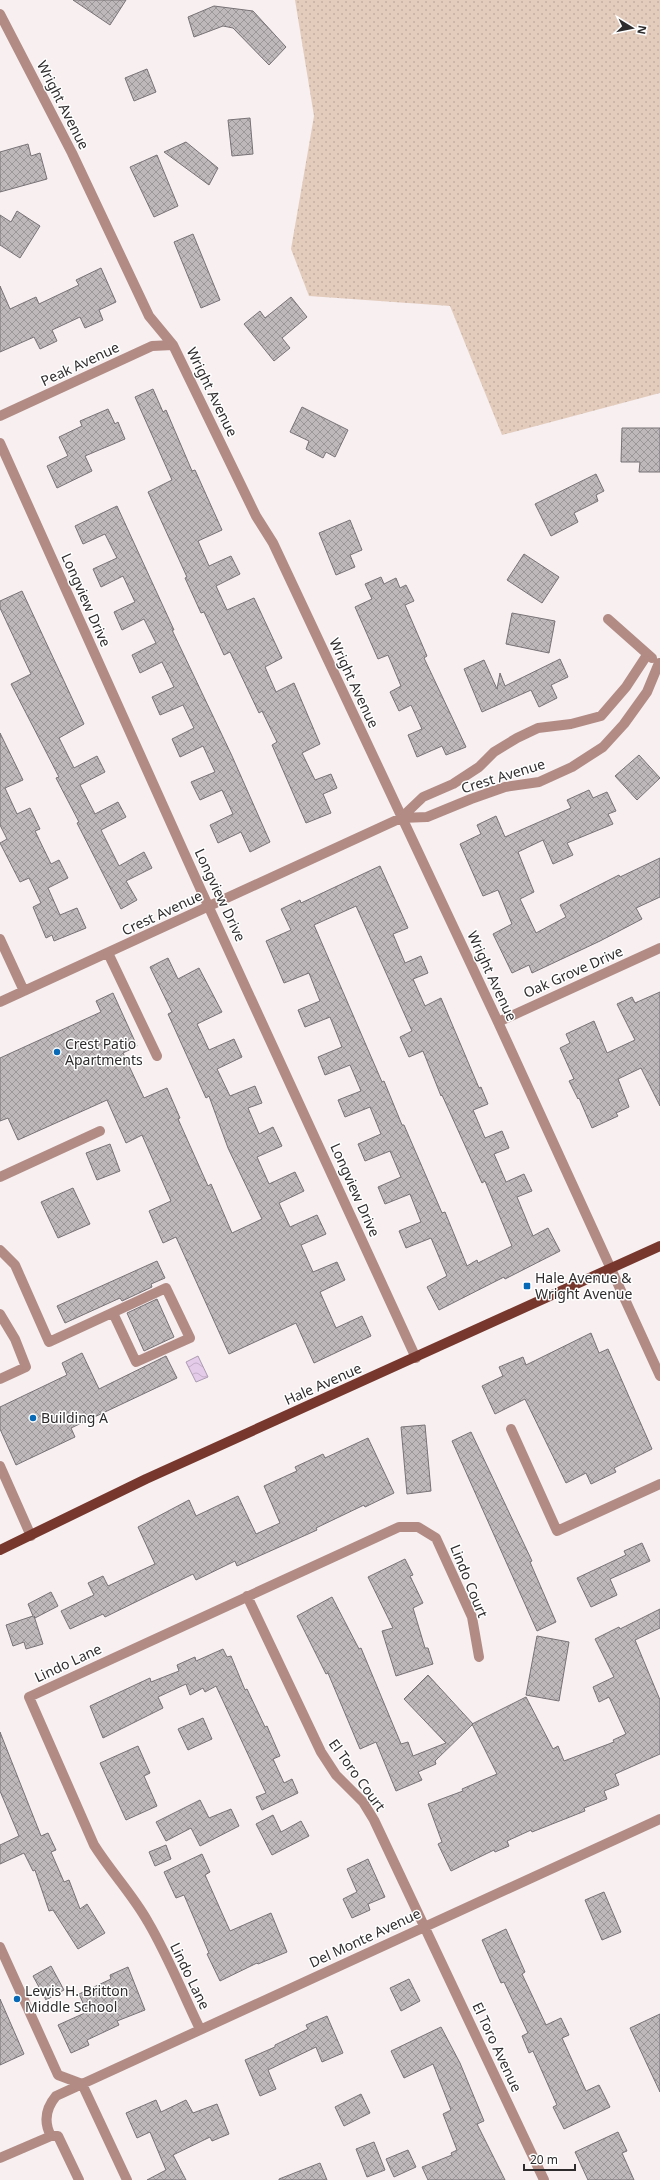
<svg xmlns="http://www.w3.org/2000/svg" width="660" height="2180" font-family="'Noto Sans',sans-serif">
	<defs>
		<pattern id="grass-dots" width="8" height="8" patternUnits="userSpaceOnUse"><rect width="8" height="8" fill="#e4ccbd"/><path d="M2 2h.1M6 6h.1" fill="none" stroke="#c4afa3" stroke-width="1.8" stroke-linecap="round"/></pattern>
		<pattern id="water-waves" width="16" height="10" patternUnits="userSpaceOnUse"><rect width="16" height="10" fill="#e3cbe9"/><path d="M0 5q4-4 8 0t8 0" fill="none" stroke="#c3aec8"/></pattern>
		<pattern id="building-cross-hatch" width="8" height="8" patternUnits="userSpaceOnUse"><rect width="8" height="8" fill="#beb8bb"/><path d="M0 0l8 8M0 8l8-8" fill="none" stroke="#9b9698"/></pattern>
	</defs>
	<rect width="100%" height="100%" fill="#f7eff0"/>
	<path fill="url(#grass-dots)" d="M295 0H660V393L502 435 450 306 309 296 291 249 314 116Z"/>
	<path fill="url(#water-waves)" stroke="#ad9bb1" d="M198 1356 208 1377 196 1382 186 1362Z"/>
	<path fill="url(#building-cross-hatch)" stroke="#787276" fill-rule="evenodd" d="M73 0H126L110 25Z
		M214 6 253 11 286 47 269 65 233 28 223 26 194 37 188 17Z
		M147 69 156 92 134 101 125 78Z
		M250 118 253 154 232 156 228 120Z
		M186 142 218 168 209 185 164 152Z
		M28 144 31 156 40 153 47 179 0 192V152Z
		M157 155 178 206 154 217 130 167Z
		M17 211 40 226 20 258 0 245V215L11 222Z
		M193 234 220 300 201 308 174 242Z
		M101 268 116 302 99 310 103 320 85 328 80 317 52 330 57 341 40 349 34 337 0 352V286L10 309 36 297 39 304 79 285 76 280Z
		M291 297 307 317 282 338 290 348 274 361 244 324 260 311 265 318Z
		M153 389 163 412 166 410 192 471 195 470 222 530 198 541 209 566 231 556 240 574 216 586 227 610 254 598 282 658 265 667 276 692 294 683 320 744 302 753 315 780 331 774 337 788 323 794 331 813 306 823 272 745 277 742 262 711 259 713 230 652 224 655 204 612 201 613 185 578 187 577 148 492 172 480 135 397Z
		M302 407 348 430 335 457 326 452 323 458 306 449 309 441 290 432Z
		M108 409 115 424 118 422 125 439 85 456 92 471 57 488 47 466 68 456 59 437 82 426 80 421Z
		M622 428H660V472H639L640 462H621Z
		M596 474 604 491 596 495 598 501 574 513 578 522 551 536 535 504Z
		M117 506 174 630H172L232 756 270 842 250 852 241 832 218 843 210 825 233 814 222 790 200 800 191 782 215 772 203 746 180 757 172 739 194 728 183 705 160 715 152 697 174 687 162 662 140 673 132 655 156 643 144 619 122 630 114 612 135 602 123 576 101 587 93 569 117 558 105 534 83 544 75 526Z
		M350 520 362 550 350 555 355 567 336 575 319 533Z
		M524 554 559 577 542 603 507 580Z
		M381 577 384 584 396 578 400 588 406 585 414 601 405 605 427 656 424 658 466 747 446 755 442 746 417 757 408 735 422 729 411 705 399 711 390 692 401 686 388 655 378 659 355 607 372 599 365 584Z
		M22 591 84 724 59 738 74 768 97 756 105 772 80 785 95 814 118 802 126 817 101 830 119 866 144 852 152 868 126 881 137 900 121 909 77 823 79 822 56 778 59 777 11 684 31 674 0 608V601Z
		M512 613 555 621 549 653 506 644Z
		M560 659 568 677 551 685 557 698 539 707 531 690 482 712 464 669 484 660 497 689 500 673 505 686Z
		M0 733 23 780 5 788 17 814 30 808 40 829 35 831 51 864 59 860 68 878 48 888 60 915 77 908 86 928 54 941 52 935 46 938 33 907 41 903 29 878 20 882 0 843 7 839 0 825Z
		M639 755 660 778 637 800 615 776Z
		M589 790 593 798 607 792 616 811 608 814 613 824 567 843 573 855 553 864 543 840 518 852 534 892 520 899 536 933 566 917 560 905 619 875 620 877 660 858V897L636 908 642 919 600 941 532 973 529 965 512 973 493 934 512 924 498 890 483 896 460 844 481 834 477 825 496 816 505 837 571 808 567 800Z
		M380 866 408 928 393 934 405 963 421 956 428 973 413 979 425 1006 441 998 479 1088 481 1087 488 1104 473 1110 485 1138 502 1131 509 1148 494 1154 506 1182 524 1174 532 1191 517 1197 533 1236 548 1228 560 1251 505 1279 504 1277 439 1310 427 1287 447 1276 431 1238 406 1248 399 1231 421 1222 410 1194 385 1204 378 1187 401 1177 390 1151 365 1161 358 1144 381 1134 370 1107 345 1117 338 1100 361 1091 350 1065 325 1075 318 1057 342 1047 330 1017 305 1027 298 1010 320 1001 309 973 284 983 266 941 291 930 281 909 300 900 301 903ZM356 906 412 1031 400 1037 409 1057 423 1051 441 1096 442 1095 482 1183 485 1181 512 1246 478 1263 477 1260 467 1266 445 1212 442 1213 404 1125H402L384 1081 382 1082 314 925Z
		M168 958 178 979 199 968 222 1012 197 1024 209 1050 234 1039 242 1057 217 1069 230 1096 255 1086 262 1103 248 1108 259 1134 273 1127 282 1146 257 1157 269 1184 295 1172 304 1191 279 1203 290 1227 317 1215 326 1234 301 1245 313 1272 337 1262 345 1280 320 1292 336 1328 362 1316 371 1336 314 1363 296 1323 229 1354 176 1237 163 1243 149 1211 171 1201 142 1135 126 1143 107 1100 18 1140 8 1118 0 1121V1058L101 1012 96 1001 113 993 137 1046 123 1053 144 1098 167 1088 180 1118 178 1119 208 1186 211 1184 232 1233 262 1219 228 1148 209 1096 206 1098 168 1014 172 1012 150 967Z
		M660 992V1106L641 1068 618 1079 629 1107 616 1113 618 1116 592 1128 579 1098 578 1099 569 1081 574 1079 560 1048 570 1043 566 1034 594 1021 607 1053 635 1040 617 1004 632 997 635 1003Z
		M110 1144 120 1171 97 1180 86 1153Z
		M73 1188 90 1224 58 1238 41 1202Z
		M157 1261 165 1278 151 1284 152 1287 122 1301 120 1298 65 1323 57 1306Z
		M157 1299 174 1337 144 1351 127 1313Z
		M591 1333 599 1353 608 1349 652 1449 614 1468 616 1472 591 1484 586 1473 566 1483 525 1399 495 1414 482 1386 503 1376 499 1367 523 1357 526 1365Z
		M82 1353 99 1389 166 1356 177 1378 71 1428 75 1437 16 1465 0 1429V1407L67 1375 62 1363Z
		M425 1425 431 1491 407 1494 401 1427Z
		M471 1432 532 1561 530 1562 556 1622 537 1631 452 1441Z
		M368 1438 394 1493 365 1507 364 1505 316 1528 317 1530 237 1566 235 1561 196 1580 193 1574 105 1617 103 1614 70 1629 61 1611 94 1595 88 1583 103 1576 108 1586 155 1564 138 1527 189 1500 196 1516 238 1496 256 1534 280 1523 264 1486 297 1471 295 1467 323 1454 325 1458Z
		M642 1543 650 1561 610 1579 617 1595 591 1607 577 1578 626 1555 624 1551Z
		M405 1559 413 1575 410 1576 423 1603 413 1608 425 1648H428L433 1664 396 1676 382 1631 393 1628 368 1577Z
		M51 1592 58 1606 35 1618 34 1616 43 1644 26 1649 24 1642 13 1646 6 1625 33 1616 28 1604Z
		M332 1597 359 1649 361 1648 401 1744 408 1742 413 1756 446 1743 404 1699 428 1675 473 1724 435 1761 436 1764 418 1772 422 1780 396 1791 376 1742 360 1749 328 1673 326 1674 297 1616Z
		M660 1609V1628L635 1640 660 1700V1754L615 1774 619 1785 604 1791 607 1799 584 1808 585 1811 532 1832 531 1830 507 1841 509 1846 495 1852 494 1850 451 1871 438 1844 442 1842 428 1804 463 1791 462 1789 497 1774 472 1724 526 1697 553 1749 558 1746 564 1761 614 1742 613 1740 626 1734 609 1697 599 1702 593 1687 614 1677 595 1639 619 1627 620 1629Z
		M537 1636 569 1642 559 1701 526 1695Z
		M223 1649 227 1657 231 1656 245 1690 247 1689 265 1727 267 1726 280 1756 273 1759 284 1783 292 1779 298 1793 262 1810 256 1797 266 1793 216 1686 205 1692 203 1688 190 1695 186 1684 158 1697 163 1708 103 1738 90 1706 150 1678 151 1682 179 1671 177 1665 195 1657 196 1661Z
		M203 1718 212 1739 188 1750 178 1729Z
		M0 1732 41 1836 48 1833 56 1850 51 1852 64 1882 69 1880 80 1909 87 1904 105 1933 78 1949 53 1910 49 1911 35 1870 33 1871 24 1853 0 1864V1845L19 1836 0 1791Z
		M138 1746 150 1773 144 1776 157 1806 126 1820 100 1763Z
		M200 1800 209 1818 231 1809 239 1826 200 1846 191 1828 166 1841 156 1822Z
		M273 1815 281 1832 301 1821 309 1836 272 1855 256 1824Z
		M166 1845 171 1859 155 1866 149 1852Z
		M202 1854 210 1872 205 1875 230 1931 271 1913 287 1952 258 1964 257 1963 220 1981 207 1954 209 1953 184 1895 176 1898 164 1872Z
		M368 1859 385 1897 368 1904 370 1910 352 1918 343 1899 357 1892 347 1869Z
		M604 1892 621 1932 602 1940 585 1900Z
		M506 1929 525 1972 522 1974 546 2025 561 2018 569 2035 562 2038 586 2091 599 2085 610 2107 564 2129 553 2107 557 2105 533 2051 529 2053 522 2036 528 2033 504 1982 501 1983 482 1940Z
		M51 1966 64 1990 46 2000 33 1976Z
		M128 1967 145 2010 117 2021 119 2025 87 2040 89 2045 71 2053 58 2025 87 2012 79 1994 111 1979 110 1975Z
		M409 1979 420 2001 401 2011 390 1988Z
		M0 1999 24 2054 0 2065Z
		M660 2014V2092L630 2028Z
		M327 2016 343 2053 322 2062 316 2047 268 2070 276 2089 260 2096 245 2060 275 2047V2045L308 2029 306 2025Z
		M441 2027 460 2063 484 2121 477 2124 505 2180H428L422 2167 452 2155 451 2153 457 2150 443 2114 451 2110 433 2064 404 2078 391 2051Z
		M361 2094 370 2113 344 2126 335 2107Z
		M156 2100 161 2112 186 2100 193 2113 217 2104 229 2134 212 2141 210 2137 173 2155 186 2180H147L166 2170 150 2132 137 2138 126 2113Z
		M618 2132 627 2151 622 2153 634 2180H588L575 2152Z
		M374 2142 385 2170 367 2177 356 2149Z
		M408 2150 416 2167 394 2177 386 2159Z
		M320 2163 327 2180H279V2179Z"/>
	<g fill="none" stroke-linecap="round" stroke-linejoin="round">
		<path stroke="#b28b85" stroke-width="10" d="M0 14 72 153 149 316 173 345 256 516 273 543 498 1022 660 1376
			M0 416 152 346 173 345
			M0 443 200 888 416 1358
			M608 619 652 658
			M401 818 427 817 471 799 505 787 539 782 572 767 603 747 624 724 647 692 659 663
			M0 939 24 991
			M108 953 157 1056
			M0 1002 401 818 423 797 453 784 479 767 494 752 517 738 538 728 571 724 601 716 626 687 647 655
			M498 1022 660 948
			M0 1177 100 1131
			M0 1250 15 1265 49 1342 166 1288 190 1338 136 1362 113 1313
			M0 1314 15 1339 26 1367 0 1379
			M511 1429 557 1531 660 1484
			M0 1466 31 1536
			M247 1596 321 1752 336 1775 363 1802 374 1820 544 2180
			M0 1947 58 2075 82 2084
			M200 2029C183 1994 168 1956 148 1922 133 1895 111 1872 94 1845L29 1697 399 1527H418L436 1538 472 1617 479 1657
			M82 2084 127 2180
			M51 2136C43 2121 46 2108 56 2096L660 1819
			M0 2158 51 2136H58L79 2180"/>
		<path stroke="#77372d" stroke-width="10" d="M0 1550 146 1479 660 1246"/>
	</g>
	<g fill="#086ab6" stroke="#fff" stroke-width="1.5">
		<circle cx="57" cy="1052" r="4"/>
		<rect x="523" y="1282" width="8" height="8" rx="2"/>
		<circle cx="33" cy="1418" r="4"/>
		<circle cx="17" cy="1999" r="4"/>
	</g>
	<g text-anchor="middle" stroke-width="3" stroke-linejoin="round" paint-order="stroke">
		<g font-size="14" fill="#2f2c2d" stroke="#fff">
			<text transform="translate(63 105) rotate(63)" y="5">Wright Avenue</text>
			<text transform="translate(80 364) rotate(-25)" y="5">Peak Avenue</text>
			<text transform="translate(212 392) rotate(64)" y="5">Wright Avenue</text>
			<text transform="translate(86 600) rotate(66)" y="5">Longview Drive</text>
			<text transform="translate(354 683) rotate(65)" y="5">Wright Avenue</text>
			<text transform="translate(503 776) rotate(-17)" y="5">Crest Avenue</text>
			<text transform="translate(220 895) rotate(65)" y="5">Longview Drive</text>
			<text transform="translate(162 913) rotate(-25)" y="5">Crest Avenue</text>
			<text transform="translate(573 972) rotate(-24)" y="5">Oak Grove Drive</text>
			<text transform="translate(492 976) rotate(65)" y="5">Wright Avenue</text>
			<text transform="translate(355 1190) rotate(66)" y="5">Longview Drive</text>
			<text transform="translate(323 1384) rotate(-24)" y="5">Hale Avenue</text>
			<text transform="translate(469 1581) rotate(68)" y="5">Lindo Court</text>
			<text transform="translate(68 1663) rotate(-25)" y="5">Lindo Lane</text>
			<text transform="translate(357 1775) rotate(54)" y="5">El Toro Court</text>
			<text transform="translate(365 1938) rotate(-25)" y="5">Del Monte Avenue</text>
			<text transform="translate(190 1976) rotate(64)" y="5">Lindo Lane</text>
			<text transform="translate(497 2047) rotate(65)" y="5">El Toro Avenue</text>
		</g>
		<g font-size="14" fill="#2f2c2d" stroke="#fff" text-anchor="start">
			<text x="65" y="1049">Crest Patio<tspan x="65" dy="16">Apartments</tspan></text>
			<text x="535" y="1283">Hale Avenue &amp;<tspan x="535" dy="16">Wright Avenue</tspan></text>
			<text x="41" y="1423">Building A</text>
			<text x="25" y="1996">Lewis H. Britton<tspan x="25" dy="16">Middle School</tspan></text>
		</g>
	</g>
	<g transform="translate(632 28) rotate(100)" stroke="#ffffff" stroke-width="3" paint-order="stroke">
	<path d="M0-3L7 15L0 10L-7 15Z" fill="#2f2c2d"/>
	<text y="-6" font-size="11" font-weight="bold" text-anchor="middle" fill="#2f2c2d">N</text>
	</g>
	<path d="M524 2164v6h51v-6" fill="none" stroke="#2f2c2d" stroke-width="2"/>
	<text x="530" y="2164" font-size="12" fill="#2f2c2d" stroke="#ffffff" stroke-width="3" paint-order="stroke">20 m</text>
</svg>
